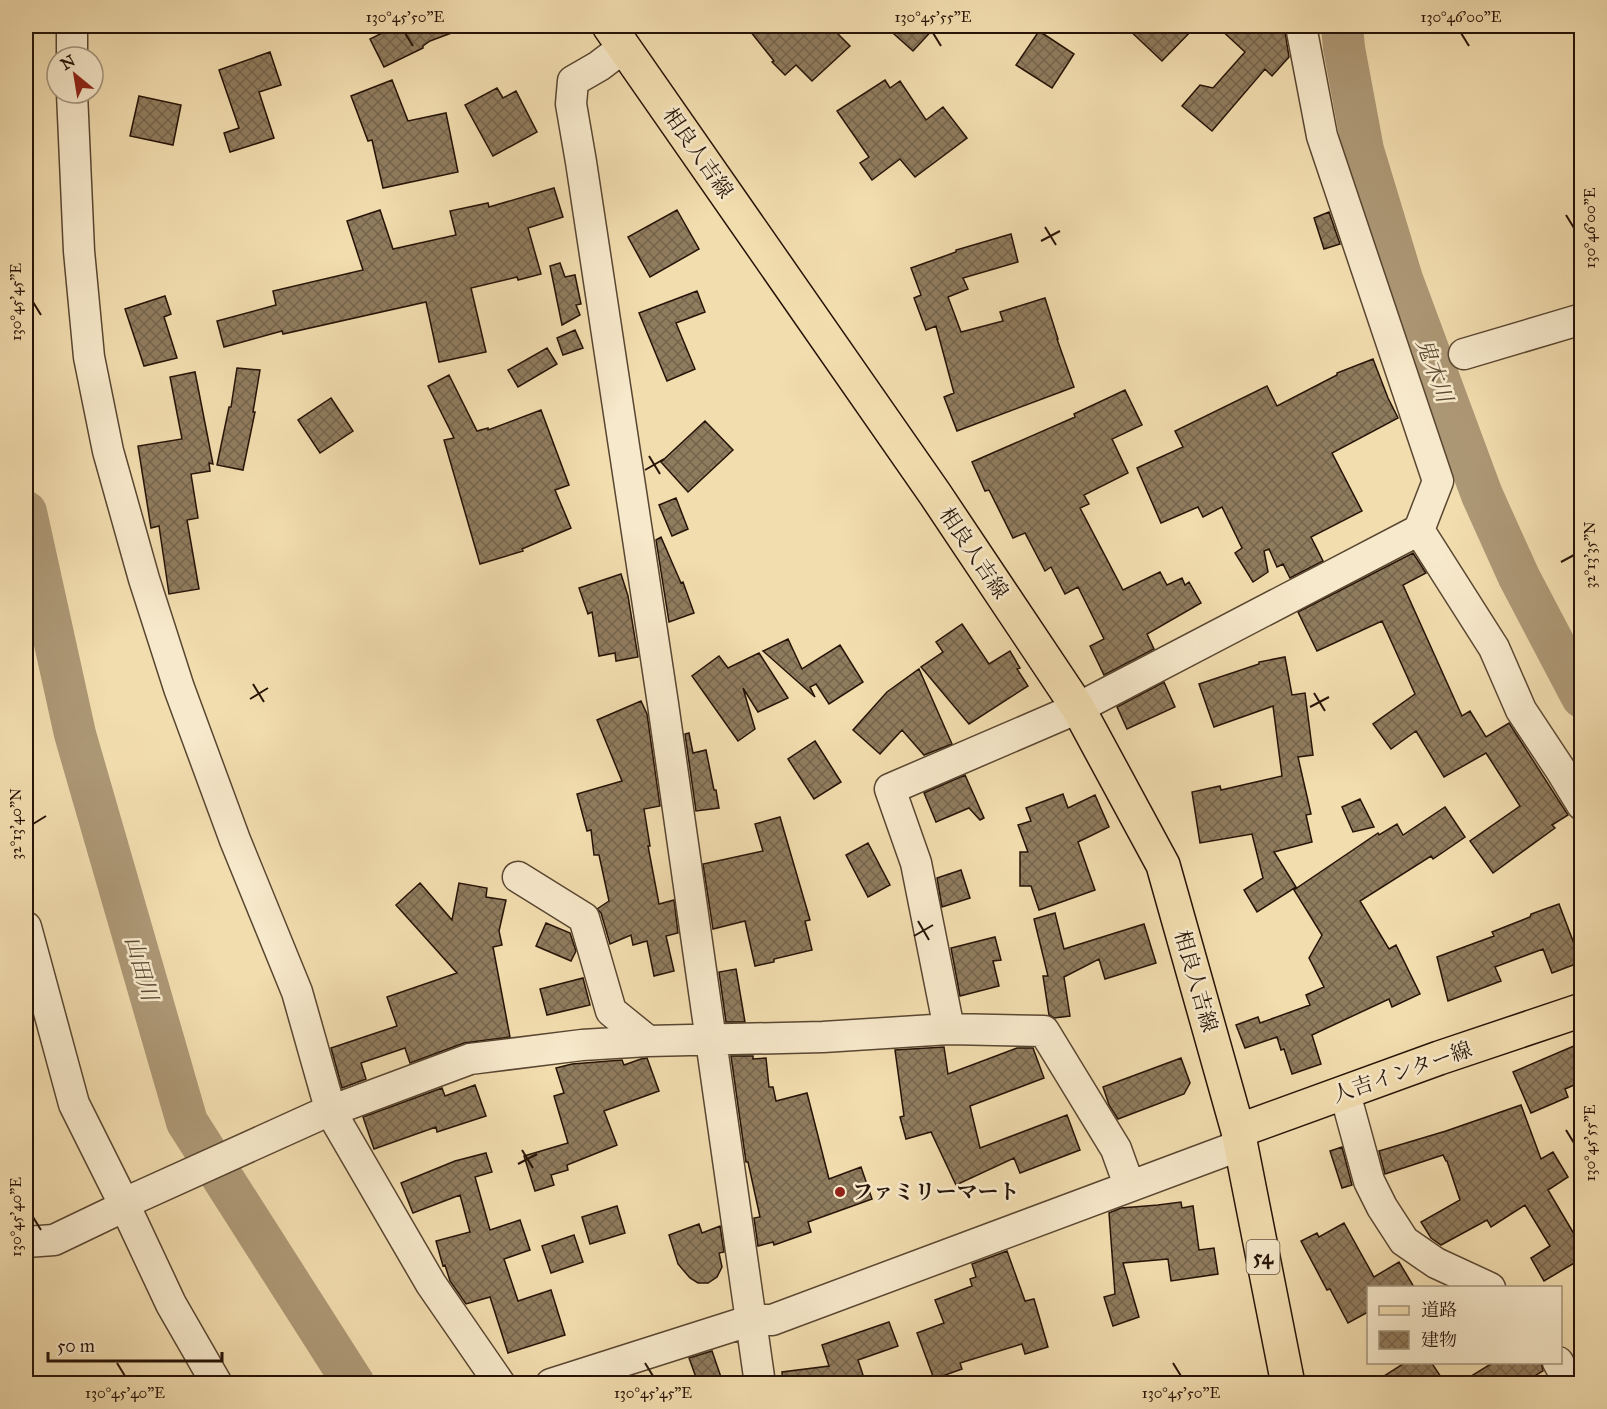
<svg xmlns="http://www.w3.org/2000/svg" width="1607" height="1409" font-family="'IM FELL Great Primer','Noto Serif JP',serif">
	<defs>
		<pattern id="building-cross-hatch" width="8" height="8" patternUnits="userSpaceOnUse" patternTransform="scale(1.5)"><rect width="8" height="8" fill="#907c5e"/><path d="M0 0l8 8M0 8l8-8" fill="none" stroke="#75644c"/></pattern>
	</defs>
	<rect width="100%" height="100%" fill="#f2ddaf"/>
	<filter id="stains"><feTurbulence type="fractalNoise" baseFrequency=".00333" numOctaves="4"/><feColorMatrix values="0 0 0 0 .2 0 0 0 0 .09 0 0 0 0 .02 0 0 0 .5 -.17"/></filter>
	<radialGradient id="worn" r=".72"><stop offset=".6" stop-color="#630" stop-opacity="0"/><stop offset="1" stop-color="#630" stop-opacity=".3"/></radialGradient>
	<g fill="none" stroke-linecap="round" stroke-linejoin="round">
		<path stroke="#ad9876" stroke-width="42" d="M1342 26 1344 48 1363 150 1402 279 1482 495 1519 577 1582 697
			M26 512 75 734 187 1122 354 1384"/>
	</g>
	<path fill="url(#building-cross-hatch)" stroke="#261307" stroke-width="1.5" d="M396 26H465V28L430 41 423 46V48L384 67 370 39Z
		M746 26H830L850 46 812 81 796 65 785 75 772 62 774 61Z
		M885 26H936L913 51Z
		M1125 26H1196L1162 61Z
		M1217 26H1277L1285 32 1289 57 1272 76 1265 69 1212 131 1182 106 1200 85 1213 88 1245 52Z
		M1039 31 1074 54 1052 88 1016 65Z
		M270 52 281 85 259 92 274 138 230 152 224 133 239 128 219 70Z
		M392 80 408 121 446 113 458 172 383 188 372 140 368 141 351 96Z
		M885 80 890 88 900 81 926 120 943 107 967 138 915 177 900 159 872 180 860 163 869 157 837 111Z
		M497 88 503 98 516 91 537 132 493 156 465 105Z
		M139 96 181 105 173 145 130 136Z
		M554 188 563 217 528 228 541 274 518 280 517 277 471 288 486 352 439 362 426 302 283 334 282 331 224 347 217 321 276 305 273 291 363 270 347 221 380 210 393 249 456 235 450 211 488 203 489 207Z
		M677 210 699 249 650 277 628 237Z
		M1329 212 1340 244 1324 249 1314 218Z
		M1011 234 1018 262 963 278 968 289 948 297 961 332 1003 321 1000 312 1045 298 1058 339H1057L1074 387 957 431 944 397 954 393 936 326 926 330 914 298 921 295 911 268 956 252V250Z
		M560 263 565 277 575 275 581 304 576 305 580 315 562 325 550 266Z
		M697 291 705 312 676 323 695 369 667 381 639 313Z
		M165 296 171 314 164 317 177 358 144 366 125 309Z
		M575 330 583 348 563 355 557 338Z
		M547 348 557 364 518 387 508 370Z
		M1373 359 1388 398 1398 418 1332 453 1362 511 1311 537 1323 561 1290 578 1283 564 1277 567 1269 549 1264 551 1268 572 1253 582 1235 553 1242 548 1222 507 1203 517 1198 507 1161 523 1137 468 1183 447 1175 431 1267 386 1277 406 1337 375V373Z
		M237 368 260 370 253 412H255L243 470 217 465 229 407H231Z
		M195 372 213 464 209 463 210 471 191 474 198 518 187 520 199 589 169 594 159 526 151 528 138 446 182 439 170 377Z
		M449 375 477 431 488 428V430L541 410 569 485 555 490 571 528 522 549 523 551 480 564 444 440 454 438 428 386Z
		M1125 390 1142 425 1112 439 1128 473 1084 495 1089 504 1080 508 1123 590 1160 572 1167 585 1182 578 1185 585 1189 582 1201 603 1147 634 1154 649 1104 675 1090 646 1104 639 1078 587 1065 594 1051 567 1045 571 1025 533 1013 538 989 490 985 491 972 462 1075 417 1074 414Z
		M331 398 353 431 320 453 298 420Z
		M705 421 733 450 688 492 661 462Z
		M676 498 688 529 672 536 659 505Z
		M661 537 681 583 683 582 694 613 669 622 656 540Z
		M1413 553 1426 573 1403 585 1462 716 1470 711 1486 737 1509 723 1568 815 1552 825 1555 828 1493 873 1470 841 1520 806 1486 753 1444 777 1416 731 1391 749 1373 724 1415 694 1382 621 1317 651 1298 612Z
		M621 574 628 596 638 657 616 661 615 653 599 656 592 612 588 614 579 588Z
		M962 624 989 664 1010 651 1020 668 1017 669 1028 686 969 724 921 667 943 652 936 642Z
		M788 639 802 669 840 645 863 682 829 704 816 684 810 687 815 697 763 651Z
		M759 653 788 698 758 712 743 688 755 729 738 741 692 676 719 656 728 668Z
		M1285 657 1292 695 1305 693 1313 755 1298 757 1311 814 1306 815 1312 842 1274 852 1296 887 1257 912 1244 890 1263 878 1252 834 1200 843 1192 792 1220 786 1221 790 1282 776 1273 706 1214 727 1199 684 1259 664V662Z
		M919 669 952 744 924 755 902 730 880 754 853 730 887 692Z
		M1164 682 1175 707 1127 729 1117 707Z
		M641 701 647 714 660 806 644 809 650 846H648L659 904 674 900 678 933 666 936 674 971 654 976 647 941 633 945 631 935 610 944 601 913 597 909 609 901 599 855H594L591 830 587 831 577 794 622 781 597 720Z
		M689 733 693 753 706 750 714 790H716L719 808 696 811 685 734Z
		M815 741 841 782 814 799 788 759Z
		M965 775 984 818 980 820 969 808 936 822 924 793Z
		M1063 794 1068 808 1095 795 1109 827 1078 842 1095 890 1039 910 1031 886H1020V852H1028L1018 825 1031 821 1026 808Z
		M1360 799 1374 827 1353 832 1342 807Z
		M1445 807 1465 837 1433 859 1431 856 1360 901 1389 949 1396 945 1420 994 1392 1007 1389 999 1312 1035 1321 1064 1292 1074 1284 1049 1281 1050 1277 1037 1245 1048 1236 1025 1258 1017 1260 1023 1310 1005 1306 995 1324 987 1309 958 1322 935 1294 890 1378 833 1379 835 1397 824 1403 835Z
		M780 817 810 920 805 921 812 950 774 959V962L755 966 745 921 713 929 703 864 763 851 755 824Z
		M868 843 890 885 868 897 846 855Z
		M961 870 970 898 942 907 937 878Z
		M420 883 452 920 459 883 487 888 486 897 506 900 499 931 502 945 493 947 510 1037 464 1043 410 1063 405 1048 361 1063 366 1079 342 1088 331 1048 397 1026 387 997 457 973 396 905Z
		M1559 904 1581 962 1552 973 1543 949 1495 967 1501 981 1448 1001 1437 957 1494 936 1492 932 1530 917 1531 914Z
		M1055 913 1064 949 1144 924 1156 963 1105 979 1099 959 1064 977 1070 1016 1054 1018 1049 1015 1043 976H1048L1034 919Z
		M546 923 570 933 576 951 571 961 536 946Z
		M995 937 1001 960 993 961 999 986 960 996 951 948Z
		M736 969 745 1022H726L719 972Z
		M583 978 590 1005 547 1015 540 989Z
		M1581 1043V1082L1565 1089 1568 1097 1531 1113 1513 1072Z
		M944 1047 948 1074 1017 1048H1033L1044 1078 970 1106 980 1148 1067 1115 1080 1150 1020 1173 1014 1158 956 1185 931 1132 906 1139 900 1117 904 1116 895 1050Z
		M731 1056H753V1059L766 1058 769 1087H773L776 1101 807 1093 829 1179 861 1167 872 1199 808 1222 811 1232 774 1245 773 1242 758 1246 754 1218 760 1217 748 1162H746Z
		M647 1058 659 1091 604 1111 617 1145 567 1165 568 1170 551 1175 554 1185 535 1191 524 1156 568 1143 554 1096 564 1093 556 1068 572 1064 622 1060 624 1065 641 1059Z
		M1181 1058 1190 1083 1184 1094 1118 1119 1109 1105 1103 1087Z
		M475 1085 486 1116 437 1132 436 1127 374 1149 363 1117 442 1088 445 1096Z
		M1521 1105 1541 1159 1553 1152 1568 1177 1548 1190 1574 1234 1581 1230V1259L1544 1281 1531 1258 1550 1246 1525 1205 1491 1227 1487 1220 1441 1245 1431 1238 1421 1222 1460 1200 1447 1161H1446L1443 1155 1385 1174 1379 1151 1446 1131Z
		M1342 1147 1352 1185 1342 1188 1330 1151Z
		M486 1153 492 1172 475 1177 490 1230 520 1220 530 1250 504 1259 518 1301 551 1290 565 1335 508 1353 490 1297 466 1304 450 1281 445 1265 443 1266 436 1241 470 1232 460 1195 413 1213 401 1183 455 1161Z
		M1181 1202 1182 1208 1193 1206 1199 1250 1214 1248 1218 1274 1171 1281 1168 1259 1123 1263 1139 1317 1113 1326 1104 1297 1115 1294 1109 1213 1121 1208 1158 1205Z
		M617 1206 625 1233 590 1244 582 1217Z
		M1344 1223 1374 1277 1399 1262 1414 1287H1368V1312L1348 1323 1330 1289 1327 1290 1301 1241 1317 1233 1319 1237Z
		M699 1224 702 1233 720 1226 724 1252 719 1253 722 1267 717 1277 708 1283H698L690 1278 678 1264 669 1235Z
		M574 1235 583 1262 551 1273 542 1246Z
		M1007 1251 1025 1301 1034 1299 1048 1347 1025 1354 1022 1344 960 1363 962 1369 934 1379 917 1333 944 1323 935 1300 972 1286 970 1279 976 1277 972 1264Z
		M889 1322 898 1346 858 1360 863 1375 838 1383H783L782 1372 829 1366 822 1345Z
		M712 1351 723 1383H698L689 1358Z
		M1406 1362H1431L1445 1383H1373Z
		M1494 1362H1541L1543 1371 1523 1383H1460Z"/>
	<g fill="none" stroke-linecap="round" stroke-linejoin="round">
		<defs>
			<path id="minor" d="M72 26V57
				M624 47 599 66 573 81 571 104 581 162 663 704 760 1384
				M72 93 79 251 89 357 108 451 144 579 179 688 235 840 297 992 331 1112 431 1284 500 1384
				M1464 354 1582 319
				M1419 530 1494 648 1521 710 1560 769 1582 805
				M518 877 584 918 611 1011 648 1041
				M26 927 74 1104 125 1206 171 1304 217 1384
				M949 1029 916 863 890 789 1078 708 1419 530 1438 481 1322 136 1301 26
				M1349 1108 1369 1181 1382 1207 1404 1241 1436 1263 1490 1288
				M26 1242 54 1240 125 1206 138 1197 317 1116 470 1059 582 1045 648 1041 823 1037 949 1029 1044 1031 1116 1149 1125 1174
				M1558 1362 1570 1384
				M551 1384 752 1320H772L1241 1145"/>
			<path id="major" d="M609 26 935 494 1078 708 1163 865 1238 1131 1288 1384
				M1238 1131 1439 1058 1582 1010"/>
		</defs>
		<use href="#minor" stroke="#594631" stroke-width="33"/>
		<use href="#major" stroke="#261307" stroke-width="36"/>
		<use href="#minor" stroke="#f7e9cb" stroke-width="30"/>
		<use href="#major" stroke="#f2ddaf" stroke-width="33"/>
	</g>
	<path fill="none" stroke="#261307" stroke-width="2" d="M405 33 413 46M933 33 941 46M1461 33 1469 46M1566 215 1574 228M1045 227 1056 245M1041 241 1060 231M33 302 41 315M649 456 660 474M645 470 664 459M1561 562 1574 555M253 684 264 702M1314 693 1325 711M250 699 268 688M1310 707 1329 697M33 824 46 816M918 921 929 940M914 936 933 925M1566 1130 1574 1143M522 1150 533 1168M518 1164 537 1154M33 1217 41 1230M117 1363 125 1376M645 1363 653 1376M1173 1363 1181 1376"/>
	<circle fill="#8f2418" stroke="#f7e9cb" stroke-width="2" cx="840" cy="1192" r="6"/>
	<g text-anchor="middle" stroke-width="5" stroke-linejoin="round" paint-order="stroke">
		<rect fill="#f7e9cb" stroke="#655342" stroke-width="1.5" x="1246.5" y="1240" width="33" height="34" rx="4.5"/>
		<g font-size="20" font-weight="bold" fill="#261307">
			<text x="1263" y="1264">54</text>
		</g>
		<g font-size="21" fill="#261307" stroke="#f7e9cb">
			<text transform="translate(698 153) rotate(55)" y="7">相良人吉線</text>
			<text transform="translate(974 553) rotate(56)" y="7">相良人吉線</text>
			<text transform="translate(1196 981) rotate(74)" y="7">相良人吉線</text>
			<text transform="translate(1402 1072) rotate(-19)" y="7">人吉インター線</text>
		</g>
		<g font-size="21" font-weight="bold" fill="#261307" stroke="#f7e9cb" text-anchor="start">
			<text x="852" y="1199">ファミリーマート</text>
		</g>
		<g font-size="22" font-style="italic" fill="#5c4833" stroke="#f7e9cb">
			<text transform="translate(1435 370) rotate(70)" y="8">鬼木川</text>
			<text transform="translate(142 968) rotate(74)" y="8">山田川</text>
		</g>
	</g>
	<rect width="1607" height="1409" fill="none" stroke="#f2ddaf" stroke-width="66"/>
	<rect x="1367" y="1286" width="195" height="78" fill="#f7e9cb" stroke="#a3937d" stroke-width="1.5"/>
	<rect x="1379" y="1306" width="30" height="9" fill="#f2ddaf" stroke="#a3937d" stroke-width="1.5"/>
	<text x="1421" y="1316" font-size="18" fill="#261307">道路</text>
	<rect x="1379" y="1331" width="30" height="18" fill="url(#building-cross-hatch)" stroke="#a3937d" stroke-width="1.5"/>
	<text x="1421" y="1346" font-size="18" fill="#261307">建物</text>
	<g transform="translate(75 75) rotate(330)"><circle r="28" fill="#f7e9cb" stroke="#a3937d" stroke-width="1.5"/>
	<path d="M0-4.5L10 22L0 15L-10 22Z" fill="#8f2418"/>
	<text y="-9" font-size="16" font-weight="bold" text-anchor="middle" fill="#261307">N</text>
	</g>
	<path d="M48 1352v9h174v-9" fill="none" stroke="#261307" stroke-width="3"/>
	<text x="57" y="1352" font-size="18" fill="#261307" stroke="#f7e9cb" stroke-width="4.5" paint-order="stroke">50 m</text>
	<rect x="33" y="33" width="1541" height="1343" fill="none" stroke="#261307" stroke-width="2"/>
	<g font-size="15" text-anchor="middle" fill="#261307">
		<text x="405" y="22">130°45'50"E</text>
		<text x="933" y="22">130°45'55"E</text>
		<text x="1461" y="22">130°46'00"E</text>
		<text transform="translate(1590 228) rotate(-90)" y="5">130°46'00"E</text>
		<text transform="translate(16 302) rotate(-90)" y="5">130°45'45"E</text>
		<text transform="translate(1590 555) rotate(-90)" y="5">32°13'35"N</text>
		<text transform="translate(16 824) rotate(-90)" y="5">32°13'40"N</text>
		<text transform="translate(1590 1143) rotate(-90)" y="5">130°45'55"E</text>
		<text transform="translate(16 1217) rotate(-90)" y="5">130°45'40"E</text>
		<text x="125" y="1398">130°45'40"E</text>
		<text x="653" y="1398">130°45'45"E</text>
		<text x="1181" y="1398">130°45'50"E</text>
	</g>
	<rect width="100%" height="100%" filter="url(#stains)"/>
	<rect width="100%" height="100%" fill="url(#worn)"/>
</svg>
